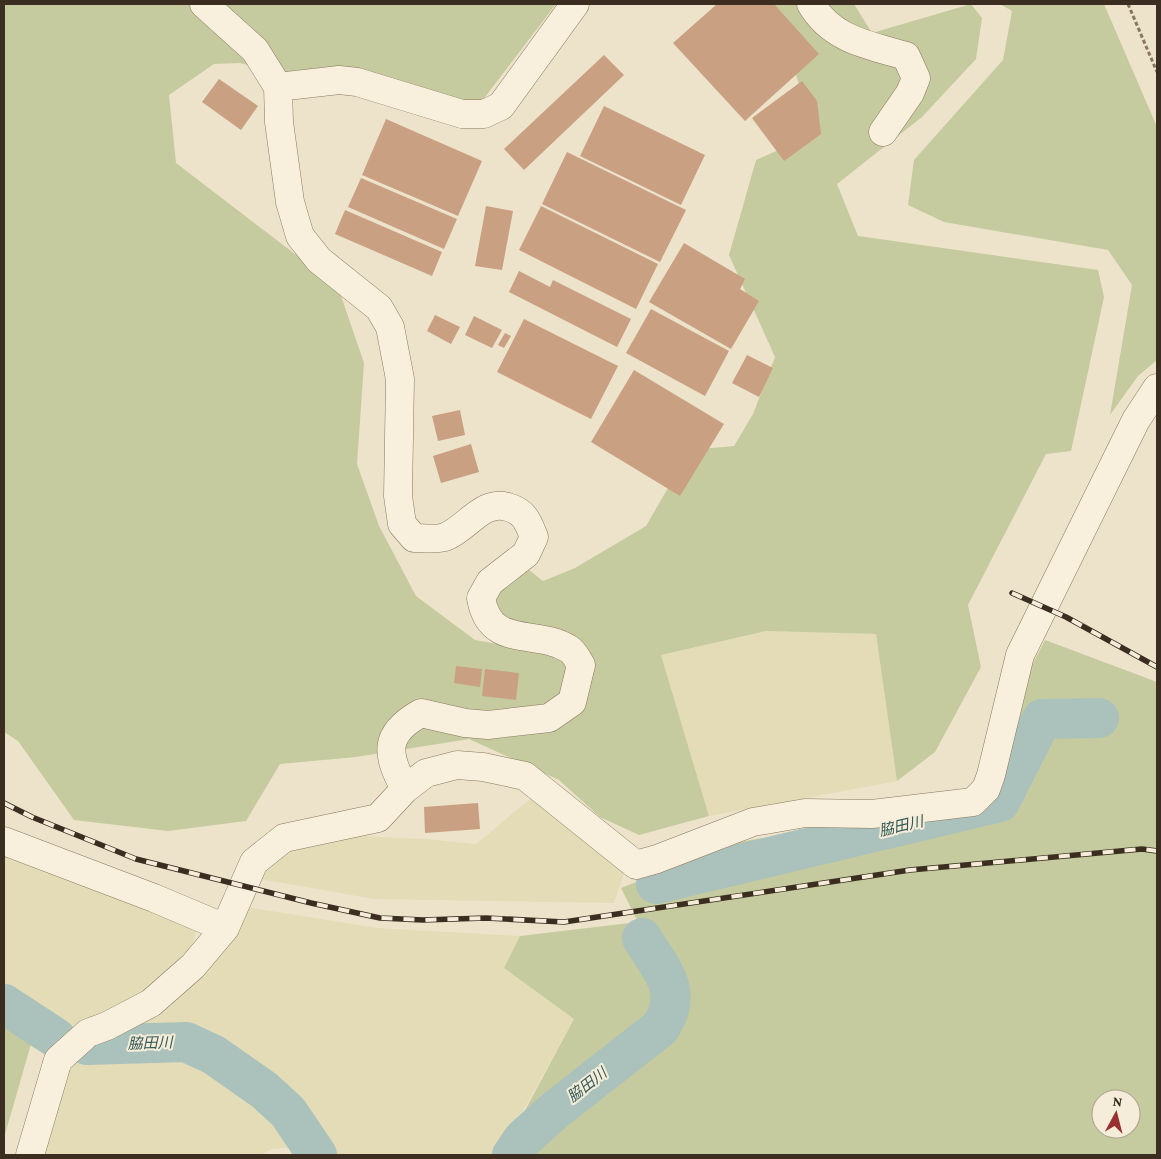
<svg xmlns="http://www.w3.org/2000/svg" width="1161" height="1159" font-family="'Crimson Pro','Noto Sans JP',serif">
	<rect width="100%" height="100%" fill="#ede3ca"/>
	<path fill="#e3dcb7" d="M766 631 876 634 897 781 709 816 661 655Z
		M536 794 625 870 614 903 374 899 255 878 279 848 337 835 425 839 476 844Z
		M4 850 191 918 196 931 190 951 161 983 73 1030 4 984Z
		M247 907 377 928 520 936 504 968 574 1019 508 1138 497 1155H335L304 1104 227 1046 193 1028 130 1027Z
		M158 1045 191 1050 217 1060 275 1105 304 1146 271 1149 261 1155H41L62 1076 81 1054Z"/>
	<path fill="#c5cb9e" fill-rule="evenodd" d="M4 4H556L466 122 240 63 214 64 169 95 176 163 338 287 364 363 357 464 379 526 416 596 475 640 525 649 486 621 510 555 543 581 575 568 646 526 690 450 734 446 753 414 775 357 729 255 756 160 815 134 795 72 777 73 750 4H854L872 33 971 4 982 18 976 59 922 117 837 184 858 236 1098 270 1104 297 1071 451 1046 454 968 605 981 667 935 752 897 781 876 634 766 631 661 655 709 816 639 835 600 817 559 780 469 739 356 757 280 764 246 821 168 831 74 820 18 741 4 732Z
		M1000 4H1104L1157 127V360L1138 376 1110 415 1132 285 1108 250 944 222 908 205 914 160 1003 60 1012 11Z
		M1045 640 1157 682V1155H501L574 1019 504 968 520 936 638 922 621 888 739 842 966 804 998 731ZM1101 1099H1131V1129H1101Z
		M4 1004 31 1044 4 1138Z"/>
	<g fill="none" stroke-linecap="round" stroke-linejoin="round">
		<path stroke="#aac2bb" stroke-width="40" d="M656 884 1000 802 1042 719 1099 718
			M4 1004 56 1038
			M87 1045 186 1042 214 1055 264 1090 288 1112 317 1155
			M512 1155 523 1139 554 1111 660 1028C685 991 661 970 642 938"/>
	</g>
	<path fill="#c9a082" d="M717 4H774L819 54 745 121 673 43Z
		M604 55 624 75 524 170 504 149Z
		M219 79 258 106 241 130 202 102Z
		M802 81 817 101 821 134 784 161 752 118Z
		M604 106 705 155 681 205 580 156Z
		M386 119 482 161 458 216 362 175Z
		M567 152 686 210 660 262 542 204Z
		M361 178 457 219 444 249 348 207Z
		M486 206 513 211 502 270 475 266Z
		M541 206 658 264 636 309 519 250Z
		M345 210 442 252 432 276 335 234Z
		M684 243 745 279 740 289 759 301 731 349 649 302Z
		M519 271 550 287 553 280 631 319 617 347 509 292Z
		M651 309 729 351 705 396 626 353Z
		M435 315 460 327 451 344 427 331Z
		M474 316 502 330 492 348 465 335Z
		M524 319 618 366 591 419 497 372Z
		M505 333 511 336 504 348 498 345Z
		M747 355 773 368 759 397 732 383Z
		M634 370 724 424 680 496 591 442Z
		M460 410 465 435 438 441 432 416Z
		M471 444 479 472 441 483 433 456Z
		M456 666 482 669 480 687 454 683Z
		M485 669 519 673 516 700 482 696Z
		M478 803 480 829 425 833 424 807Z"/>
	<g fill="none" stroke-linecap="round" stroke-linejoin="round">
		<defs>
			<path id="minor" d="M204 4 255 50 278 87 279 122 290 202 300 236 319 260 379 308 390 327 400 379 398 496 402 524 414 538C423 538 437 540 445 537 467 529 482 499 508 507 525 512 528 522 534 537L526 554 490 582 481 598C490 650 535 628 569 649 574 652 578 660 581 665L572 702 549 718 488 725 465 723 421 713C383 734 386 754 405 789
				M811 4C832 40 869 45 906 56L916 78 910 93 883 132
				M278 87 339 80 357 82 462 114H484L501 106 575 4
				M4 841 154 898 225 928
				M30 1155 58 1060 88 1033 107 1026 151 1003 193 966 225 928 254 862 284 838 378 818 405 789 426 773 457 765 483 767 525 776 636 865 657 859 753 822 805 813 872 814 973 802 986 789 991 775 1020 655 1136 420 1157 388"/>
		</defs>
		<use href="#minor" stroke="#89765f" stroke-width="29"/>
		<path stroke="#89765f" stroke-width="3" stroke-dasharray="4 2.5" stroke-linecap="butt" d="M1128 4 1157 72"/>
		<use href="#minor" stroke="#f8f0dd" stroke-width="28"/>
		<defs>
			<path id="rail" d="M1012 593 1066 617 1157 667
				M4 803 32 817 136 859 311 903 380 918 423 920 486 918 564 922 910 870 1142 849 1157 851"/>
		</defs>
		<use href="#rail" stroke="#3b2e21" stroke-width="5.5"/>
		<use href="#rail" stroke="#f5edd9" stroke-width="4" stroke-dasharray="11" stroke-linecap="butt"/>
	</g>
	<g text-anchor="middle" stroke-width="4" stroke-linejoin="round" paint-order="stroke">
		<g font-size="15" font-style="italic" fill="#325957" stroke="#f5edd9">
			<text transform="translate(901 826) rotate(-13)" y="5">脇田川</text>
			<text transform="translate(150 1043) rotate(-2)" y="5">脇田川</text>
			<text transform="translate(587 1085) rotate(-38)" y="5">脇田川</text>
		</g>
	</g>
	<rect width="1161" height="1159" fill="none" stroke="#3b2e21" stroke-width="10"/>
	<g transform="translate(1116 1114) rotate(7)"><circle r="24" fill="#f5edd9" stroke="#aba18f"/>
	<path d="M0-4L9 19L0 12L-9 19Z" fill="#963231"/>
	<text y="-8" font-size="14" font-weight="bold" text-anchor="middle" fill="#3b2e21">N</text>
	</g>
</svg>
